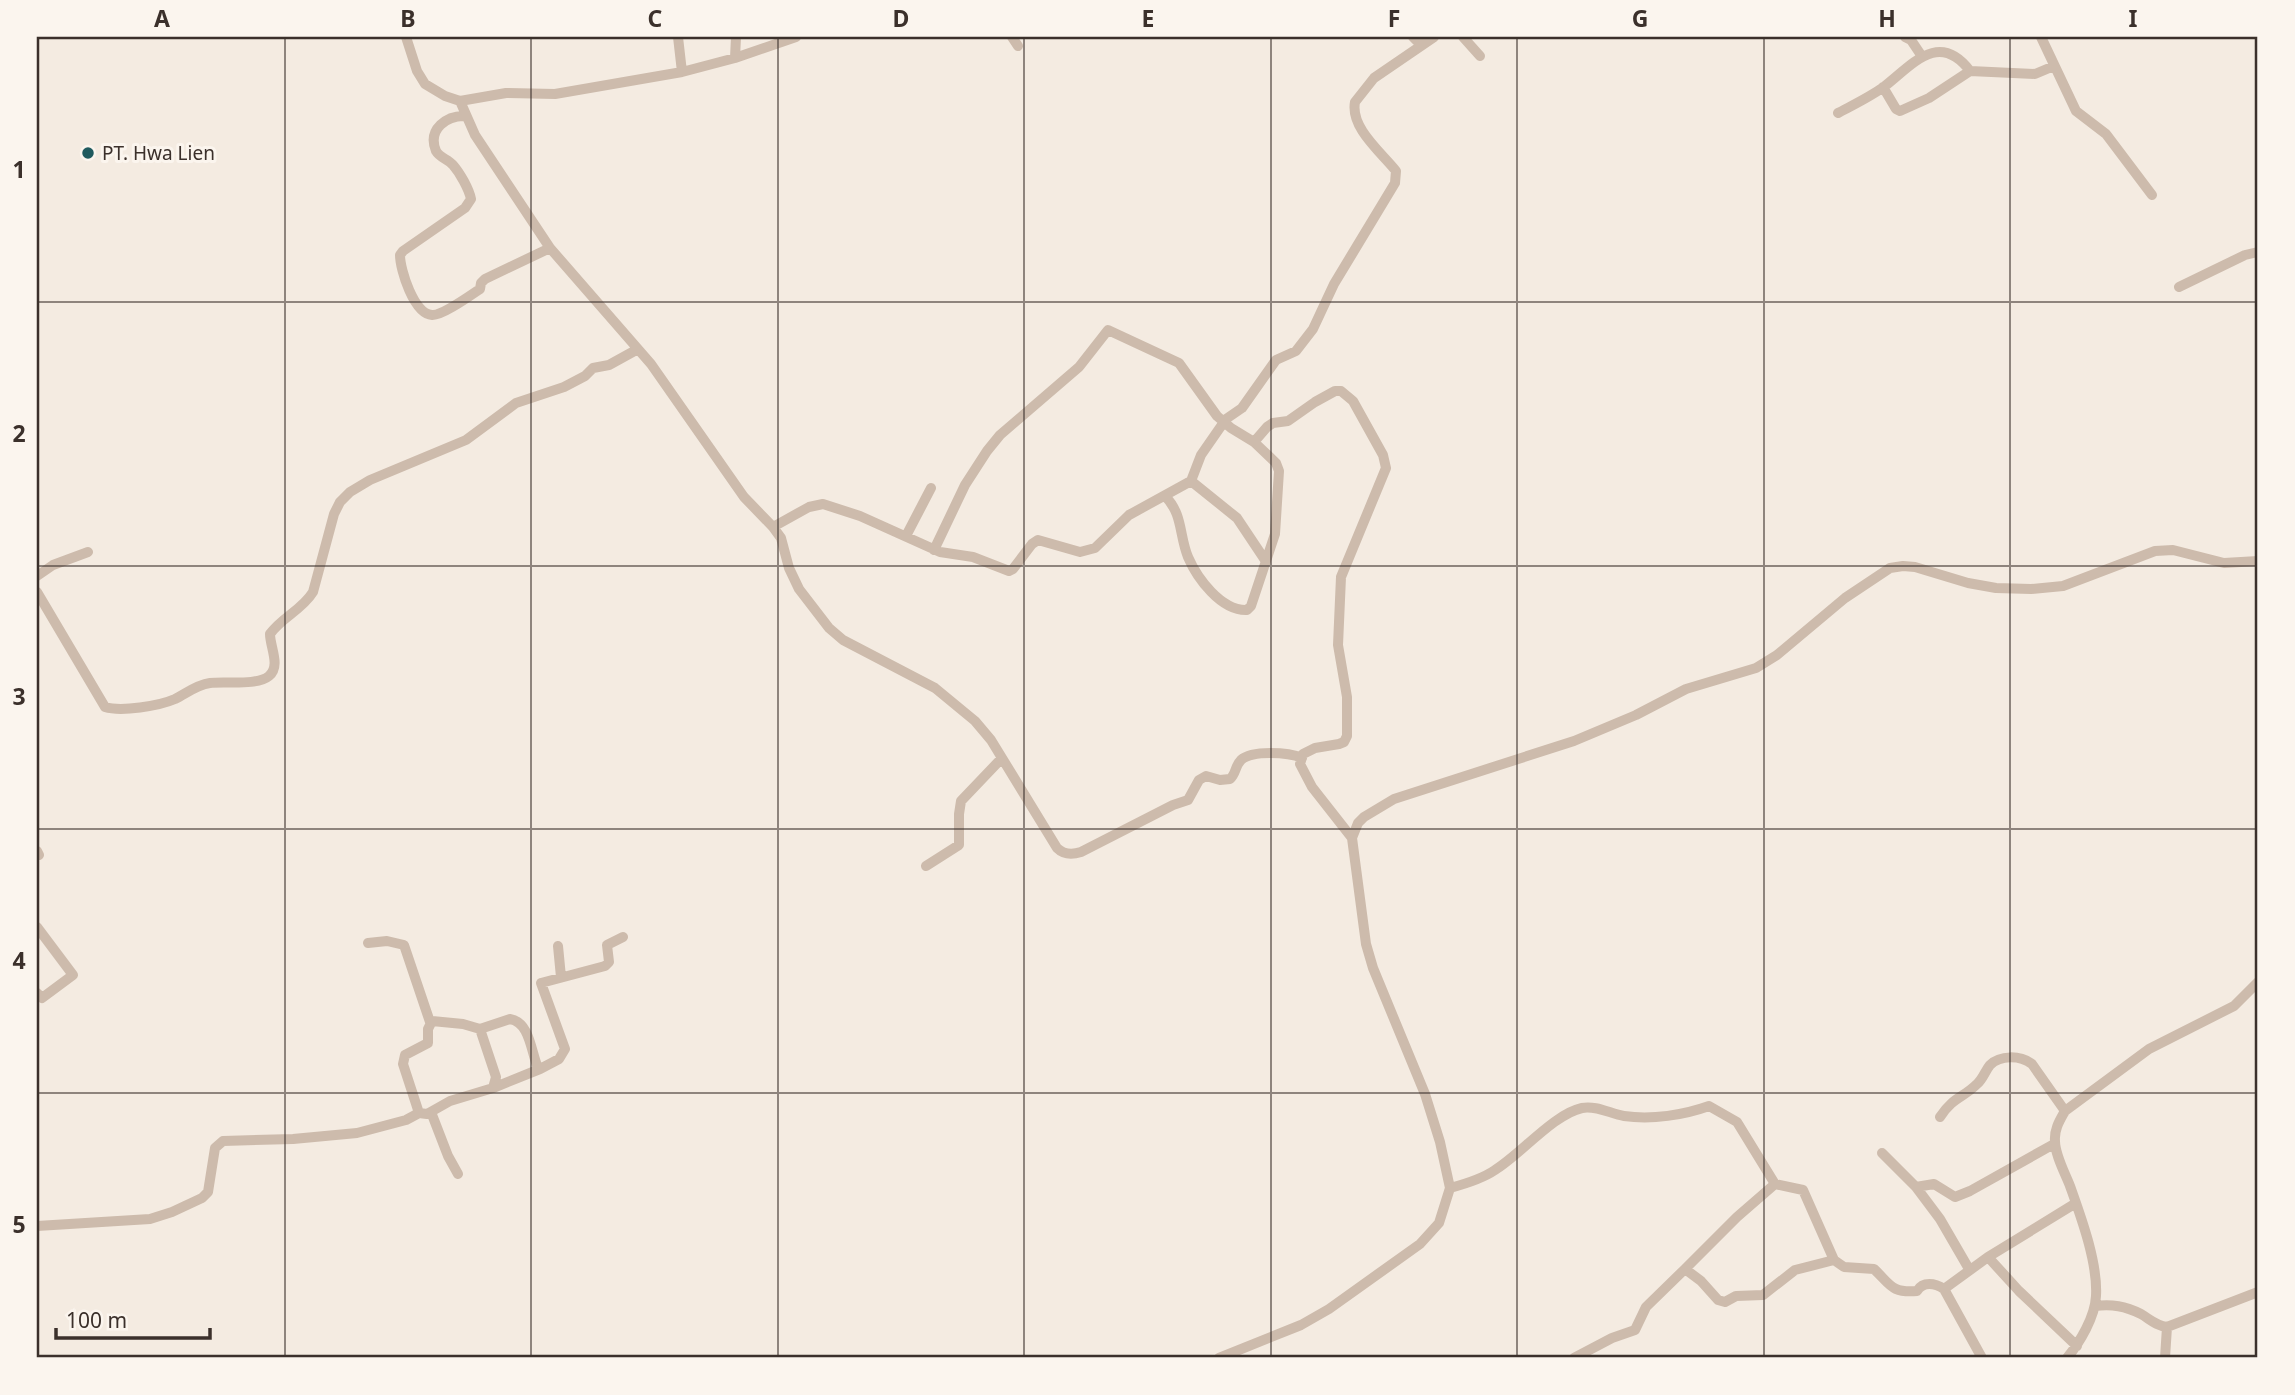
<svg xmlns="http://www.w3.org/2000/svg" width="2295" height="1395" font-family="'Noto Sans',sans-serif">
	<rect width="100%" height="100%" fill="#f4ebe1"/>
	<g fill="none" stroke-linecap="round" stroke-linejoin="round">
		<path stroke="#cdbbac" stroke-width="10" d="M406 37 417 71 425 84 445 96 460 101 506 93 555 94 682 72 735 58 796 37
			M678 37 682 72
			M1012 37 1018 46
			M1413 37 1421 45
			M1463 37 1480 56
			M1905 37 1911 40 1921 55
			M2041 37 2076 111 2106 134 2152 195
			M735 58 736 37
			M1883 87 1896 109 1900 111 1929 98 1970 71 2035 74 2054 66
			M460 101 475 135 550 248 651 364 744 497 773 527 781 538 789 568 799 589 829 628 843 640 935 688 975 721 991 740 1057 848C1064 855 1072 855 1081 852L1173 805 1188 800 1199 780 1206 776 1220 780 1230 779C1236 774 1235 766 1241 760 1252 750 1288 752 1302 758
			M1838 113C1853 105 1870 97 1885 86 1912 65 1939 30 1970 71
			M466 116C447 115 427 129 436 151 440 158 448 159 453 165 460 173 469 189 471 199L465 208 403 251 400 255C400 270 414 314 432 315 442 316 471 295 480 289L481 283 485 279 550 248
			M2179 287 2245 255 2258 252
			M1191 481 1237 518 1265 560
			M1165 496C1183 514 1179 535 1188 557 1197 578 1221 611 1247 610L1251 606 1275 534 1279 471 1276 463 1254 442
			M773 527 809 507 823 504 860 516 940 552 973 557 1009 571 1013 569 1032 544 1038 540 1080 552 1095 548 1129 515 1191 481 1201 455 1226 419 1242 408 1276 360 1296 351 1313 329 1334 284 1395 183 1396 171C1382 153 1350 128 1355 102L1374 78 1434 37
			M906 536 931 488
			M934 550 965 485 987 451 1000 435 1079 367 1108 330 1179 363 1217 416 1231 428 1254 442 1267 427 1273 423 1288 421 1315 402 1335 391H1341L1353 401 1383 455 1386 468 1341 577 1338 645 1347 697V736L1344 742 1339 744 1315 748 1303 754 1300 764 1312 787 1352 838
			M37 576 53 565 88 552
			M37 592 105 707C121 712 159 706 175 699 187 693 196 685 210 683 225 681 257 686 269 676 281 666 270 647 270 634 282 617 302 610 313 592L334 514 340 502 350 492 370 480 466 440 516 403 564 387 585 376 593 368 609 365 638 349
			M37 851 39 855
			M926 866 959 845V814L961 801 1002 758
			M37 927 73 975 42 998 37 993
			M368 943 387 941 404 945 430 1022
			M558 946 561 977
			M480 1029 510 1019C530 1022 531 1052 538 1068L540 1069 559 1059 565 1049 541 983 605 966 609 962 607 945 623 937
			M493 1088 540 1069
			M431 1112 448 1156 458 1174
			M1940 1117C1953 1097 1963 1098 1977 1084 1983 1079 1985 1071 1990 1065 2000 1055 2020 1055 2032 1064L2065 1111
			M1882 1153 1916 1187 1934 1184 1955 1197 1970 1191 2054 1144
			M1916 1187 1940 1219 1969 1269
			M1450 1188C1465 1184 1482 1179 1495 1170 1521 1154 1554 1114 1582 1108 1596 1105 1611 1114 1624 1116 1652 1120 1684 1115 1709 1106L1737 1122 1775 1184 1803 1190 1834 1260
			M37 1226 150 1219 172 1212 202 1198 208 1192 215 1148 223 1141 293 1139 357 1133 406 1120 419 1113 427 1114 450 1101 493 1088 496 1077 480 1029 463 1024 432 1021 428 1029V1043L405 1055 403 1064 419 1113
			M1988 1257 2019 1291 2077 1346
			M1685 1269 1737 1217 1775 1184
			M1944 1289 1982 1358
			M2095 1306C2112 1304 2125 1306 2141 1314 2151 1320 2155 1325 2167 1327L2258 1292
			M1219 1358 1301 1325 1329 1309 1420 1244 1439 1223 1450 1188 1440 1142 1425 1094 1373 968 1366 944 1352 838 1358 823 1364 817 1394 799 1574 741 1636 715 1686 689 1756 668 1777 655 1845 598 1890 568 1903 566 1915 567 1968 583 1996 588 2031 589 2063 586 2155 551 2173 550 2224 563 2258 561
			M1574 1358 1612 1338 1635 1330 1646 1307 1685 1269 1701 1281 1718 1300 1725 1302 1736 1296 1763 1295 1795 1270 1834 1260 1844 1267 1874 1269C1891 1285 1891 1293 1917 1291 1923 1281 1935 1283 1944 1289L1988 1257 2076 1203
			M2067 1358C2080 1342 2095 1317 2096 1296 2098 1263 2081 1217 2070 1186 2065 1173 2055 1155 2055 1141 2054 1129 2060 1120 2065 1111L2149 1049 2234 1006 2258 982
			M2165 1358 2167 1327"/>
	</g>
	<path fill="none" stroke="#3b302b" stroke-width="2" stroke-opacity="0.55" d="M285 37V1358M531 37V1358M778 37V1358M1024 37V1358M1271 37V1358M1517 37V1358M1764 37V1358M2010 37V1358M37 302H2258M37 566H2258M37 829H2258M37 1093H2258"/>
	<circle fill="#1f5a5e" stroke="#fbf5ee" stroke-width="2.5" cx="88" cy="153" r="7"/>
	<g text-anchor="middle" stroke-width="6" stroke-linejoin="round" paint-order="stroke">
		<g font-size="19" fill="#3b302b" stroke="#fbf5ee" text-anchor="start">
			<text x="102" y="160">PT. Hwa Lien</text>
		</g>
	</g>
	<rect width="2295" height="1395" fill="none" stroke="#fbf5ee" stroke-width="77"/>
	<path d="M56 1328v10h154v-10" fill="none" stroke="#3b302b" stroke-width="3.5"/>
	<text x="66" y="1328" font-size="21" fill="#3b302b" stroke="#fbf5ee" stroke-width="5" paint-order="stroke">100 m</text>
	<rect x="38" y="38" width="2218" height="1318" fill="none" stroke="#3b302b" stroke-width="2.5"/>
	<g font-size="23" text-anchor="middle" font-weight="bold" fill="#3b302b">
		<text x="162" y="27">A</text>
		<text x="408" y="27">B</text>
		<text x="655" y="27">C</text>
		<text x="901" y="27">D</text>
		<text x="1148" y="27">E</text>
		<text x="1394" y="27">F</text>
		<text x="1640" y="27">G</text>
		<text x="1887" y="27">H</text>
		<text x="2133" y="27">I</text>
		<text x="19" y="178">1</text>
		<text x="19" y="442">2</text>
		<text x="19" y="705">3</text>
		<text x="19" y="969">4</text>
		<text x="19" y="1233">5</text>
	</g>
</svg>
